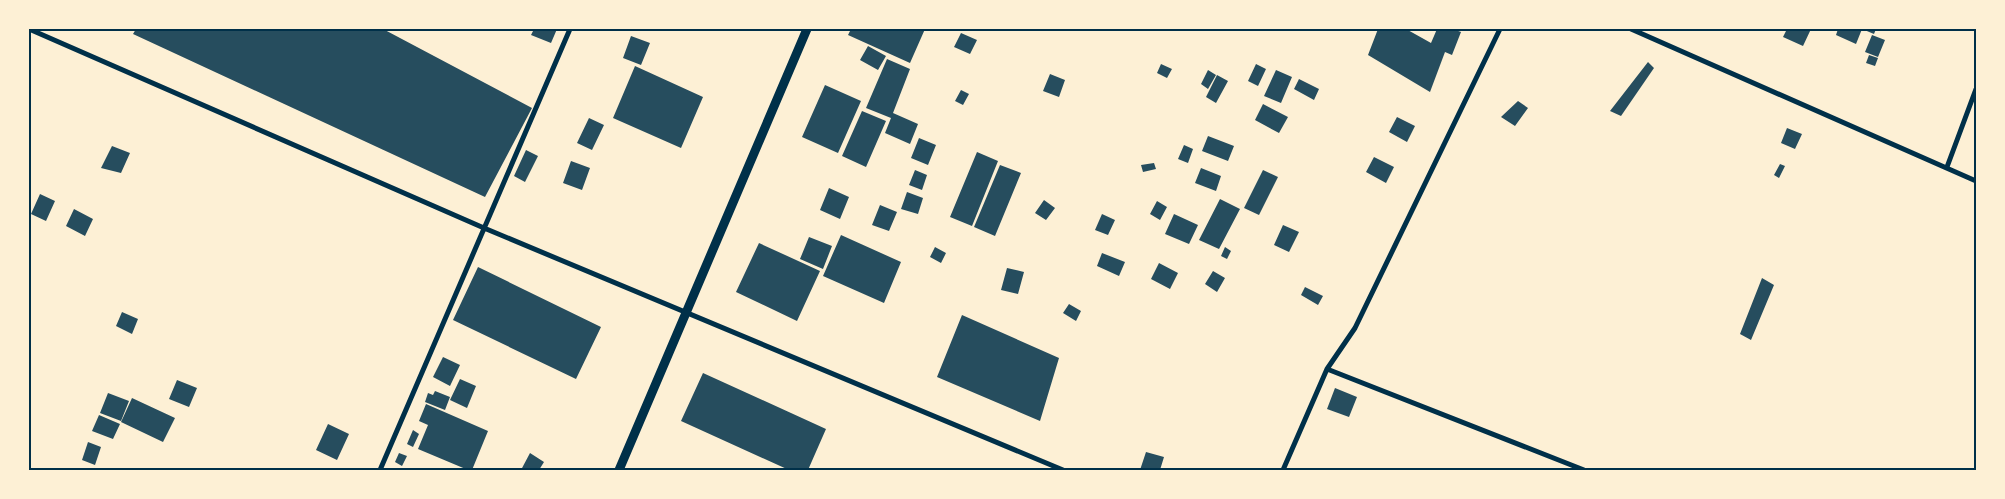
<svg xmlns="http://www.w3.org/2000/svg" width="2005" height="499" font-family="'Fira Sans Condensed',sans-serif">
	<rect width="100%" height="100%" fill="#fdf0d5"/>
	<path fill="#264d5e" d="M136 29H383L532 108 485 197 133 34Z
		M534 29H557L551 43 531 35Z
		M851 29H925L910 63 848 35Z
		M1378 29H1406L1431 43 1437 29H1453L1461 32 1452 55 1445 52 1430 92 1368 55Z
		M1787 29H1811L1803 46 1783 37Z
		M1838 29H1876L1874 34 1862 29 1856 44 1836 35Z
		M961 33 977 40 970 54 954 47Z
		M1872 35 1885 40 1878 57 1865 52Z
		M631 36 650 43 641 65 623 58Z
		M868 46 886 56 878 70 860 60Z
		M1869 55 1878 58 1875 66 1866 63Z
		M887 59 910 69 893 113 918 124 910 144 885 133 891 118 866 108Z
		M1648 62 1654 68 1621 116 1610 111Z
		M1161 64 1172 69 1167 78 1157 73Z
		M1256 64 1266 69 1258 86 1248 81Z
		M635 66 703 97 681 148 613 118Z
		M1208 70 1216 75 1208 89 1201 84Z
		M1276 70 1292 77 1281 103 1264 96Z
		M1050 74 1065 80 1059 97 1043 91Z
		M1217 75 1228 81 1216 103 1206 97Z
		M1299 79 1319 89 1314 100 1294 89Z
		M825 85 861 101 838 153 802 137Z
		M961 90 969 94 963 105 955 101Z
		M1518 101 1528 108 1515 126 1501 117Z
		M1263 104 1288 117 1279 133 1255 120Z
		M862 111 886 121 866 167 842 156Z
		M1397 117 1415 126 1407 142 1389 132Z
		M589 118 604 125 592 150 577 143Z
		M1787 128 1802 134 1795 149 1781 143Z
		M1208 136 1234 146 1228 161 1202 151Z
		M919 138 936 145 928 165 911 158Z
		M1184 145 1193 149 1188 163 1178 159Z
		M112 146 130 153 121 173 101 168Z
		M526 150 538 156 525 182 514 176Z
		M977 152 998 161 972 226 950 217Z
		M1374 157 1394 167 1386 183 1366 172Z
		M571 161 590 168 582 190 563 183Z
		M1154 163 1156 169 1143 172 1141 165Z
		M1780 164 1785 166 1779 178 1774 175Z
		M1000 165 1021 173 995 236 974 227Z
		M1201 168 1221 176 1216 191 1195 183Z
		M915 170 927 175 922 190 909 185Z
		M1263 170 1278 177 1259 215 1244 208Z
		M829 188 849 197 840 219 820 210Z
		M907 192 923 198 918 214 901 209Z
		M40 194 55 201 46 221 31 214Z
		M1220 199 1240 209 1219 249 1199 240Z
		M1044 200 1055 208 1046 220 1035 213Z
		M1157 201 1167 207 1160 220 1150 214Z
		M880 205 897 212 889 231 872 225Z
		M74 209 93 219 85 236 66 226Z
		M1102 214 1115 220 1108 235 1095 230Z
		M1174 214 1198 225 1189 244 1165 234Z
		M1283 225 1299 232 1289 252 1274 245Z
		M841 235 901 262 884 303 823 276Z
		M809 237 832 246 823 269 800 259Z
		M759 243 820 271 797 321 736 292Z
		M935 247 946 253 941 263 930 257Z
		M1225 247 1231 251 1227 259 1221 256Z
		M1102 253 1125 262 1119 276 1097 266Z
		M1159 263 1178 273 1170 289 1151 279Z
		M478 267 601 327 576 379 453 320Z
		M1007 268 1024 272 1018 294 1001 290Z
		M1213 271 1225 278 1217 292 1205 284Z
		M1762 278 1774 285 1751 340 1740 334Z
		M1305 287 1323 296 1318 305 1301 295Z
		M1069 304 1081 311 1076 321 1063 313Z
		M122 312 138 319 132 334 116 326Z
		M962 315 1059 358 1040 421 937 377Z
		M443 357 460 365 450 386 433 377Z
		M703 373 826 429 808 470H789L681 421Z
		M460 379 476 386 467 408 450 400Z
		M177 380 197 388 189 407 169 399Z
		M1335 388 1357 397 1349 417 1327 409Z
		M435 391 450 397 445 410 425 402 428 393 433 395Z
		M108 393 129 401 121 421 100 413Z
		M132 398 175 418 163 442 121 422Z
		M426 404 488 431 472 470H468L418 449 428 425 419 421Z
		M99 415 120 424 113 439 92 431Z
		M328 424 349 434 337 460 316 450Z
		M413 430 419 434 413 447 407 444Z
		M88 442 101 447 95 465 82 460Z
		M1146 452 1164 457 1160 470H1140Z
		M399 453 407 456 402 466 395 462Z
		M530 453 544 462 539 470H521Z"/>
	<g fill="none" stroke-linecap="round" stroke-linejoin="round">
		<path stroke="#003049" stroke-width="5" d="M29 29 484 228 1063 470
			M1631 29 1976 181
			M1947 167 1976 89
			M1327 369 1584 470
			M380 470 570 29
			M1283 470 1327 369 1355 328 1500 29"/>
		<path stroke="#003049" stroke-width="9" d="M619 470 807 29"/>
	</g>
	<rect width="2005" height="499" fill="none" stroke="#fdf0d5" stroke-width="60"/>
	<rect x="30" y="30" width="1945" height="439" fill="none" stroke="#003049" stroke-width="2"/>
</svg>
